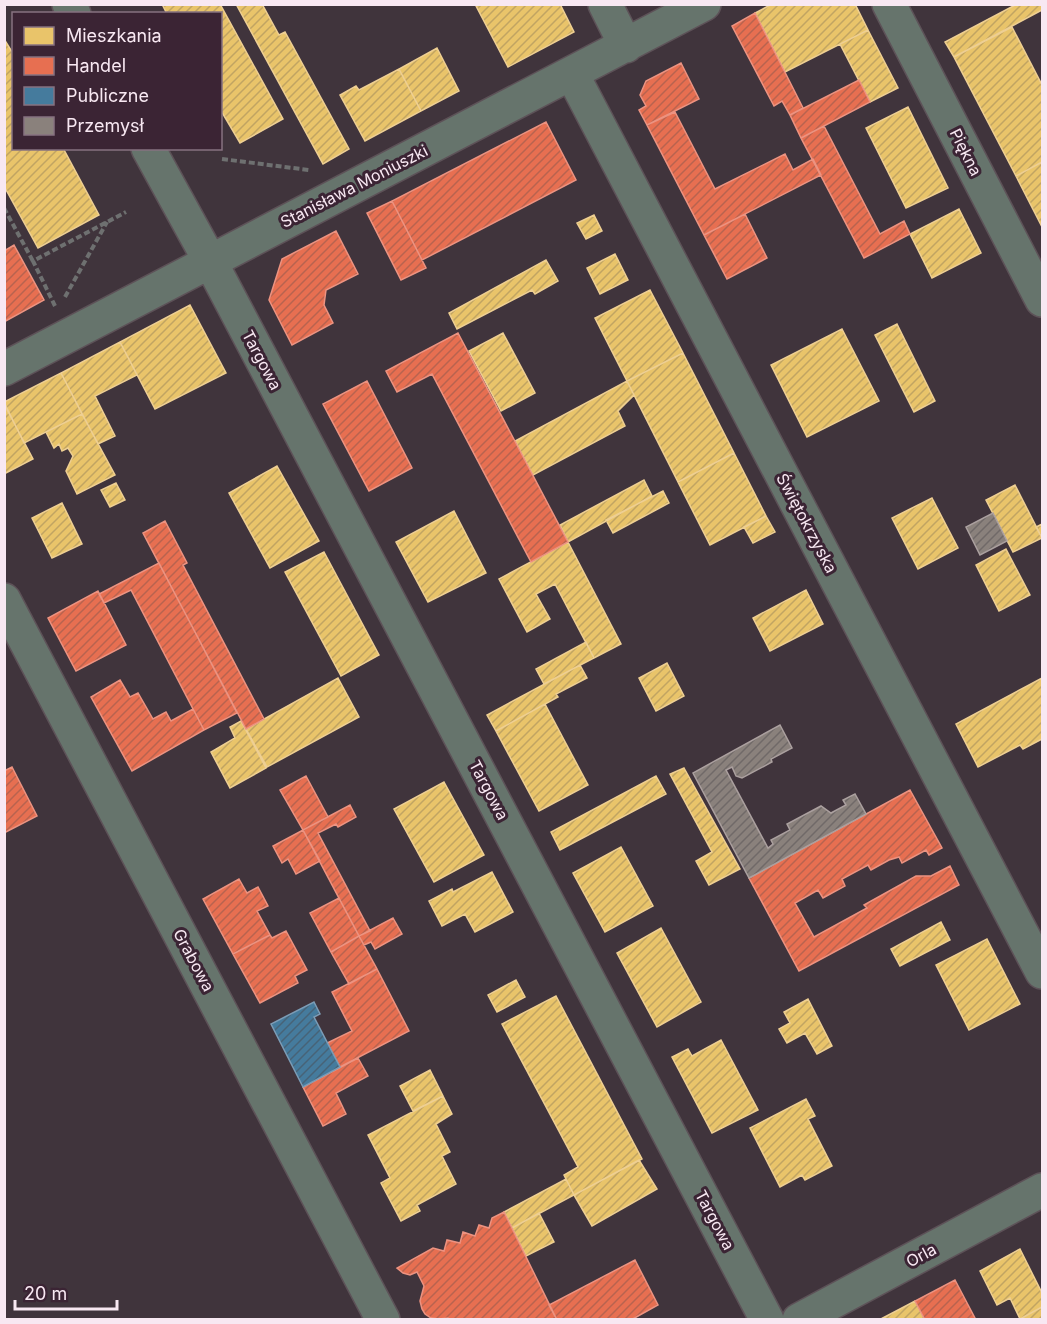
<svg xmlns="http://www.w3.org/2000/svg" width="1047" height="1324" font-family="Inter,sans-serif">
	<defs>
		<pattern id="homes-hatch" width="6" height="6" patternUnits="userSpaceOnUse" patternTransform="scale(1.5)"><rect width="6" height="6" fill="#e9c46a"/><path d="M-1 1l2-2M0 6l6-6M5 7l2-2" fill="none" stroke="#c1a462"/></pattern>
		<pattern id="shops-hatch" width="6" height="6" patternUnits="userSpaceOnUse" patternTransform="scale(1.5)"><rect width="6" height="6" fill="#e76f51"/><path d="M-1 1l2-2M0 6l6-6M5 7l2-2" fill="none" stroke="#b8634f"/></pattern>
		<pattern id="public-hatch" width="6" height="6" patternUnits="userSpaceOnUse" patternTransform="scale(1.5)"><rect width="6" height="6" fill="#457b9d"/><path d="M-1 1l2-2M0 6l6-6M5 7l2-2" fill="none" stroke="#476377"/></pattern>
		<pattern id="industry-hatch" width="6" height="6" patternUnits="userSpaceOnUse" patternTransform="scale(1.5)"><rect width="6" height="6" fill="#8a817c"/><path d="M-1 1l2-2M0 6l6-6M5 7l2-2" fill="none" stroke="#706968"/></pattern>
	</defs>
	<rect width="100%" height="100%" fill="#40343c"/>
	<path fill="url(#homes-hatch)" stroke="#eecf93" stroke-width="1.5" d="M162 4H220L283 119 240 143 220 109V14H167Z
		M236 4H262L279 35 285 32 349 149 323 164Z
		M475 4H560L574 32 508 67Z
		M772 4H855L868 30 785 72 755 13Z
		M1017 4H1042V10L954 57 945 42Z
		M1012 27 1042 85V162L1016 176 954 57Z
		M868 30 898 88 870 102 840 44Z
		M4 39 14 55V148H63L99 215 38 248 4 186Z
		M437 48 459 91 421 111 399 69Z
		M399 69 421 111 365 141 340 95 356 86 359 90Z
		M908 107 948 188 906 208 866 128Z
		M1042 162V227L1016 176Z
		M959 209 981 253 932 278 910 234Z
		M594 215 602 231 586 239 577 223Z
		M615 254 628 280 600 294 587 268Z
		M546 260 558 281 535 294 532 290 457 329 449 313Z
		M650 290 683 353 627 381 595 318Z
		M190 305 226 373 155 409 120 342Z
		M897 324 935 401 914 412 875 335Z
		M842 329 879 401 807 437 771 365Z
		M503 333 535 393 501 411 469 351Z
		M120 342 137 375 95 396 115 436 98 444 61 373Z
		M683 353 734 453 678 482 627 381Z
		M61 373 82 414 24 443 4 402Z
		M627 381 634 395 618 411 625 426 533 475 515 441Z
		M4 404 33 459 4 474Z
		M82 414 115 475 77 494 66 471 73 456 68 448 62 451 59 444 54 448 46 432Z
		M734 453 766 516 710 545 678 482Z
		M277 466 319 541 270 568 229 493Z
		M644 480 652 496 568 542 560 525Z
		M116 483 125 500 110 507 101 490Z
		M1015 485 1042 538 1013 552 986 500Z
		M663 491 669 503 613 533 606 520Z
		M932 498 958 548 918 569 892 518Z
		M62 503 82 544 52 558 32 518Z
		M454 511 486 573 428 602 396 542Z
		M766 516 775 532 753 543 744 527Z
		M1042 524V538L1036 527Z
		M568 542 621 644 594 658 555 584 536 594 550 619 527 632 499 579Z
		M1006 549 1030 595 999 611 976 565Z
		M324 552 379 655 341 676 285 572Z
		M806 590 823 624 770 651 753 618Z
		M586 642 594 658 544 684 536 669Z
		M667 663 684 696 656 711 639 678Z
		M580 665 587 678 556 694 558 697 496 731 487 715Z
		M338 678 359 717 267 767 246 729Z
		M1042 678V739L1023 749 1020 745 978 767 956 724Z
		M545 704 588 785 539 811 496 731Z
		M241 721 266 768 230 788 211 752 235 738 230 727Z
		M684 768 740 869 709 885 696 861 712 852 670 774Z
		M656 776 666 794 560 850 551 832Z
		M444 782 484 855 434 882 394 809Z
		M621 847 653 906 605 932 573 873Z
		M492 872 513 912 475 932 465 914 442 926 429 901 452 889 453 892Z
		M941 922 950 940 900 966 891 949Z
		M661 928 701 1002 657 1027 617 953Z
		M987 939 1020 1004 969 1030 936 965Z
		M516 980 525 997 497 1012 488 995Z
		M556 996 642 1159 574 1195 564 1175 578 1167 502 1024Z
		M808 999 832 1046 817 1054 805 1033 787 1043 779 1029 790 1023 784 1012Z
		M721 1040 758 1110 712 1133 672 1057 688 1049 692 1056Z
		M430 1070 443 1096 413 1111 400 1086Z
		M443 1096 452 1114 436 1124 450 1152 442 1156 456 1184 417 1205 420 1211 401 1221 381 1183 390 1178 368 1135Z
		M806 1099 815 1116 808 1119 832 1166 805 1180 802 1175 780 1187 750 1128Z
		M639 1160 657 1189 592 1226 574 1195Z
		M566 1179 574 1195 512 1228 504 1212Z
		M539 1213 554 1242 526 1256 512 1228Z
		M1020 1249 1042 1293V1307L1020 1319 1010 1298 997 1305 980 1271Z
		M915 1301 925 1320H879Z
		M1042 1307V1320H1018L1020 1319Z"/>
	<path fill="url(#shops-hatch)" stroke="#ec9381" stroke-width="1.5" d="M755 13 803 108 790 115 782 101 774 106 732 26Z
		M681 63 699 99 647 125 639 110 646 106 640 95 646 81Z
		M859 80 870 102 801 138 790 115Z
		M675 112 715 189 785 154 793 170 813 159 821 175 704 235 647 125Z
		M546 122 576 180 422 260 392 201Z
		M824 126 880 234 904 221 910 234 864 258 801 138Z
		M392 201 426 268 401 280 367 213Z
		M745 214 767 258 727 279 704 235Z
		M336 231 358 274 326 290 324 305 333 323 292 345 269 300 282 259Z
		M14 245 44 300 4 322V251Z
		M458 333 568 542 531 562 432 374 397 392 386 371Z
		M367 381 412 468 369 491 323 404Z
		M165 521 187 563 183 565 264 719 246 729 143 533Z
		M159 563 237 713 204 730 131 590 104 603 99 594Z
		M98 591 126 645 76 671 48 618Z
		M120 680 130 697 138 693 153 719 166 712 171 721 193 709 204 730 132 771 91 697Z
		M12 767 37 816 4 833V771Z
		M306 776 328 817 303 830 280 790Z
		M910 790 942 848 929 855 926 850 902 863 899 857 889 860 871 870 868 865 842 879 845 886 823 898 818 890 795 903 814 937 867 908 864 905 916 876H931L950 866 959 885 799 971 749 878Z
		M350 805 356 817 338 827 336 824 318 833 370 931 359 936 303 830Z
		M303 830 320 861 296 874 288 859 282 863 273 846Z
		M239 879 247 893 258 887 268 906 257 911 270 935 233 954 203 899Z
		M339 898 359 936 331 952 310 913Z
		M393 918 402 934 375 949 371 942 364 945 359 936Z
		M286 931 307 970 295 976 298 983 260 1003 233 954 270 935 272 938Z
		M359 936 377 969 349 984 331 952Z
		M377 969 409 1031 340 1067 327 1043 352 1031 332 992Z
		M358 1058 368 1076 336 1093 346 1114 323 1126 303 1087Z
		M504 1212 557 1320H449L448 1318 439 1319 431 1318 425 1314 422 1309 420 1301 424 1286 417 1272 410 1275 403 1273 397 1268 433 1248 444 1251 447 1240 460 1243 463 1232 475 1236 479 1225 489 1228 492 1218Z
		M635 1260 658 1305 631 1320H557L549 1305Z
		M955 1280 976 1320H925L915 1301Z"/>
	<path fill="url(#public-hatch)" stroke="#7b9cb6" stroke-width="1.5" d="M314 1002 320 1014 314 1017 340 1067 303 1087 271 1024Z"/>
	<path fill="url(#industry-hatch)" stroke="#aba09f" stroke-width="1.5" d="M993 513 1007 541 980 555 966 527Z
		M780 725 792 748 771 759 772 762 742 778 736 776 732 767 726 770 768 848 773 844 771 840 790 830 787 824 821 806 831 813 846 805 843 800 855 794 866 814 749 878 693 773Z"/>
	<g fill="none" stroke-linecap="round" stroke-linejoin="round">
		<defs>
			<path id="minor" d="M69 4 74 14
				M605 4 626 46
				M889 4 1042 300
				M572 74 1042 972
				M148 148 210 261 767 1320
				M4 369 704 4
				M4 600 383 1320
				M799 1320 1042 1190"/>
		</defs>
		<use href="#minor" stroke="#5d5258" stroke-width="36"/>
		<path stroke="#6e7070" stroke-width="4" stroke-dasharray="6 3" stroke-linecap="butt" d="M222 159 309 170
			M4 208 34 263
			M65 297 107 222
			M55 306 33 261 126 212"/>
		<use href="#minor" stroke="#66746c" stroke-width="33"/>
	</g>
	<g text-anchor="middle" stroke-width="6" stroke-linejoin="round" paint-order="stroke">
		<g font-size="16" fill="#f8e8f2" stroke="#3b2434">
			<text transform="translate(966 152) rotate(63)" y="6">Piękna</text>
			<text transform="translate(354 186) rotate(-27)" y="6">Stanisława Moniuszki</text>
			<text transform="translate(262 360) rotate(62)" y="6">Targowa</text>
			<text transform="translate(807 523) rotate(62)" y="6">Świętokrzyska</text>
			<text transform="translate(489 790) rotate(62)" y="6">Targowa</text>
			<text transform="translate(194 960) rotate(62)" y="6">Grabowa</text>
			<text transform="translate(715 1220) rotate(62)" y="6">Targowa</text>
			<text transform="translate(921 1255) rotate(-28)" y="6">Orla</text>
		</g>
	</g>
	<rect width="1047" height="1324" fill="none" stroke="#f8e8f2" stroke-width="12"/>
	<rect x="12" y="12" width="210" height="138" fill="#3b2434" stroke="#877280" stroke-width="1.5"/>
	<rect x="24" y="27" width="30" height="18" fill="#e9c46a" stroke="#877280" stroke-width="1.5"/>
	<text x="66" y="42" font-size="18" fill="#f8e8f2">Mieszkania</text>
	<rect x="24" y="57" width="30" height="18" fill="#e76f51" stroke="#877280" stroke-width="1.5"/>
	<text x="66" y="72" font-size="18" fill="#f8e8f2">Handel</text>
	<rect x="24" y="87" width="30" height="18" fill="#457b9d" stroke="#877280" stroke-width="1.5"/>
	<text x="66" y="102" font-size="18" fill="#f8e8f2">Publiczne</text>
	<rect x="24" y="117" width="30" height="18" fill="#8a817c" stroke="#877280" stroke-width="1.5"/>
	<text x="66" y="132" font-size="18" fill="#f8e8f2">Przemysł</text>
	<path d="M15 1300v9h102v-9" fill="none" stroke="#f8e8f2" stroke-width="3"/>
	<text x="24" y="1300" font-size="18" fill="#f8e8f2" stroke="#3b2434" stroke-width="4.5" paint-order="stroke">20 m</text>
</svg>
